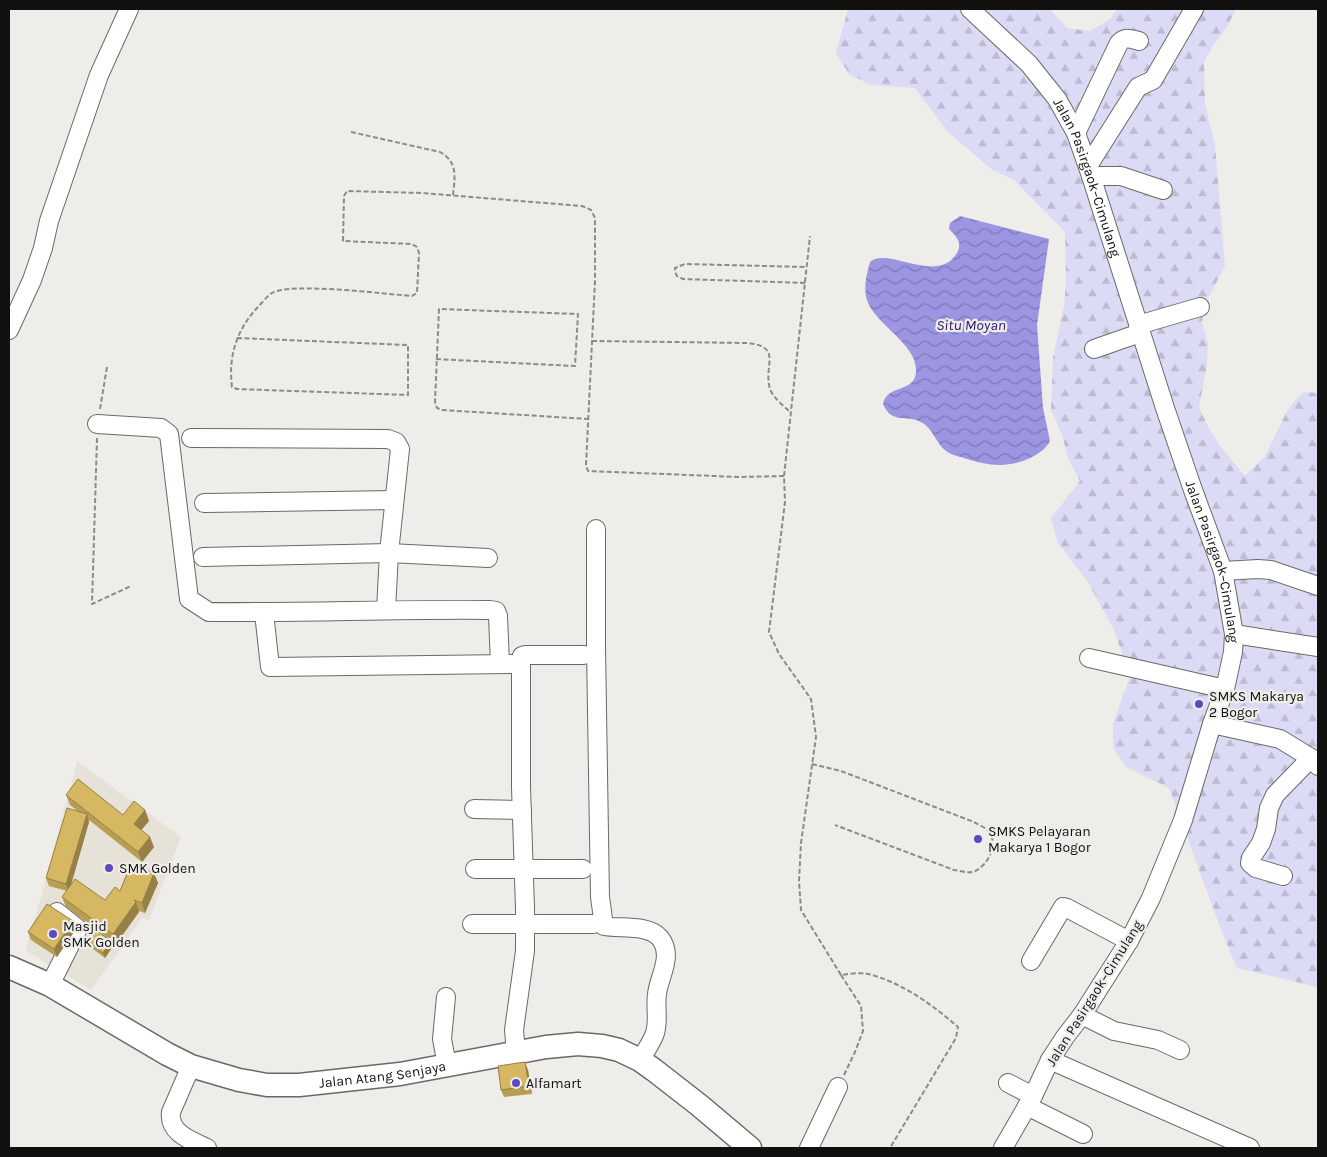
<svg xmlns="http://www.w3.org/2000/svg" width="1327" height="1157" font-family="Karla,sans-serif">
	<defs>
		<pattern id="forest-firs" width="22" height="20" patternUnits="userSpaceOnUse" patternTransform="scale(1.25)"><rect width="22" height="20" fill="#dcdbf6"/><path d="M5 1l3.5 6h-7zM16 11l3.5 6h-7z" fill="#bcbbd2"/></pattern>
		<pattern id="water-waves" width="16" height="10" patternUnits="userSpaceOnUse" patternTransform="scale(1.25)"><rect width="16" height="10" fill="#9b95e2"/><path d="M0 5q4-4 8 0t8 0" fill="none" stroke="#7d78b6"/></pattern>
	</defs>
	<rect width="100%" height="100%" fill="#eeede9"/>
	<path fill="#e6e2d7" d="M77 761 181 837 149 920 142 918 91 990 25 950 41 898Z"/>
	<path fill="url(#forest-firs)" d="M848 9H1050L1067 28 1090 31 1110 19 1117 9H1236L1227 27 1214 44 1204 62 1205 104 1215 145 1225 266 1206 302 1202 322 1208 344 1207 365 1199 407 1207 425 1220 446 1245 476 1265 456 1288 409 1303 392 1318 393V988L1305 984 1237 968 1223 935 1169 788 1126 767 1113 748V724L1130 676 1114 630 1088 582 1058 543 1051 518 1080 481 1068 458 1062 435 1051 410 1053 357 1064 306 1066 283 1065 232 1014 180 991 169 946 130 915 88 871 85 849 74 836 53Z"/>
	<path fill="url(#water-waves)" d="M960 216 1049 239 1037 325 1043 408 1050 441C1046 448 1041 452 1034 456 1010 469 988 466 964 458 958 456 951 455 946 451 936 444 933 428 921 422 906 414 892 425 883 404 887 384 915 393 916 372 918 344 875 325 867 300 863 288 867 273 870 262 888 246 937 286 957 253 963 243 956 236 949 229L950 223Z"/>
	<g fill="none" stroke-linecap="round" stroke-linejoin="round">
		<defs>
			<g id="minor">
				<path id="s1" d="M970 9 1029 64 1057 99 1076 133 1091 176 1165 408 1193 490 1223 571 1234 634 1233 652 1225 689 1212 724 1183 820 1151 898 1129 941 1082 1015 1065 1037 1050 1060 1033 1096 1003 1148"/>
				<path d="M1076 133 1119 43C1125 36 1131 39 1139 41"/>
				<path d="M1088 166 1138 87 1153 80 1194 9"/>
				<path d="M1091 176H1121L1163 190"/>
				<path d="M1138 325 1200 307"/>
				<path d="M9 330 32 280 43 248 49 221 99 75 129 9"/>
				<path d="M1094 349 1140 333"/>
				<path d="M97 424 161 428 169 434 189 599 209 612C302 613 396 609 490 610L496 611 498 616 500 664"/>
				<path d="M191 438 388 439 396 442 400 449 389 553 386 610"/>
				<path d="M204 503 394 500"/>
				<path d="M596 529V648L600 897 604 926C620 929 648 924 660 938 674 956 659 976 657 994 655 1007 659 1020 655 1033 652 1042 645 1052 640 1060"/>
				<path d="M203 557 389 553 488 558"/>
				<path d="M1223 571 1258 569 1271 570 1318 586"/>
				<path d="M264 613 270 667 511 664"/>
				<path d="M1234 634 1318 647"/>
				<path d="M1089 658 1225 689"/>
				<path d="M1212 724 1280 739 1311 758 1318 766"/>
				<path d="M474 809 522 810"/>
				<path d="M475 869H583"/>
				<path d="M1283 876 1256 868 1250 863 1251 858 1261 843 1266 829 1269 808 1275 795 1311 758"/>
				<path d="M472 924H594"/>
				<path d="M1031 961 1063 907 1067 908 1129 941"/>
				<path d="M50 985 77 931V928L57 912"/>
				<path d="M446 997 442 1039 447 1065"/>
				<path d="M1082 1015 1114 1031 1158 1040 1180 1050"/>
				<path d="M516 1053 514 1030 525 951V908L521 787V659L522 656 525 655H584"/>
				<path d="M1050 1060 1250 1148"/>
				<path d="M191 1066 171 1112C168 1133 192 1141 207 1148"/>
				<path d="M1008 1083 1033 1096"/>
				<path d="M1027 1106 1083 1134"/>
				<path d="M809 1148 838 1087"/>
			</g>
			<g id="major">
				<path id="s2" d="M9 967 50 985 167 1054 191 1066 239 1080 267 1085H299L400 1074 546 1047 578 1044 602 1046 619 1050 640 1060 654 1070 699 1105 750 1148"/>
			</g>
		</defs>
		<use href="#minor" stroke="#6b6966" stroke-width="20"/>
		<use href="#major" stroke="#6b6966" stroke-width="25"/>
		<path stroke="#8c8b89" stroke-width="2" stroke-dasharray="5 2.5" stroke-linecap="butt" d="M351 132 440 152C458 162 455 177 453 195
			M805 283 683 279 677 276 675 272V268L685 264 807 267
			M237 338 408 345V395L237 389 232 387C228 356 237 329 258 307 262 303 267 296 272 293 291 282 385 294 412 296L417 293 419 253 417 247 412 244 343 241 344 196 347 191 422 193 582 206 591 210 595 218V281L586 465 588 471 739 477 784 476 785 502 769 632 779 654 811 699 816 737 801 843 799 881 801 910 841 975C849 974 860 972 868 974 901 982 933 1005 958 1027L956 1038 890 1148
			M592 341 748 343C783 347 763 365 770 389 773 398 784 406 791 413
			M436 359 575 366 578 314 439 309 435 402 437 408 442 410 588 419
			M100 409 107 367
			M97 438 92 604 131 586
			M784 476 810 236
			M812 764 841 771 974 822C979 825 987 828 990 833 998 846 987 867 973 872 968 873 960 871 954 870L835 825
			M841 975 861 1006 863 1031 855 1052 844 1075"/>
		<use href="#minor" stroke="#fff" stroke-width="18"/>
		<use href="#major" stroke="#fff" stroke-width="22"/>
	</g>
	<path fill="#b89d54" d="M66 795 123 815 145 810 149 821 141 830 154 847 142 862 89 820V822L71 884 105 900 120 891 154 873 158 883 145 913 139 911V912L116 944 66 907 62 897 67 891 49 886 46 878 79 812 70 805Z
		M76 929 57 957 31 940 28 932Z
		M87 941H111L113 946 105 958 89 946Z
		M528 1070 532 1094 504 1097 501 1090Z"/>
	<path fill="#968045" d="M145 810 149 821 138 834 134 824Z
		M87 814 89 822 69 892 66 884Z
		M150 837 154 847 142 862 138 852Z
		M154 873 158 883 145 913 142 903Z
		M136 902 139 912 116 944 113 934Z
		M73 921 76 929 57 957 54 949Z
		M111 941 113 946 105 958 103 953Z
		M525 1062 528 1070 532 1094 529 1086Z"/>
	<path fill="#d6b762" stroke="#968045" d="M78 779 123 815 134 801 145 810 134 824 150 837 138 852 66 795Z
		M67 808 87 814 66 884 46 878Z
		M131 864 154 873 142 903 134 900 136 902 113 934 62 897 75 879 105 900 115 887 120 891Z
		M47 904 73 921 54 949 28 932Z
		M95 929 111 941 103 953 87 941Z
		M525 1062 529 1086 501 1090 498 1066Z"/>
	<g fill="#5f49c1" stroke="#eeede9" stroke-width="2">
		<circle cx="1199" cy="704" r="5"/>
		<circle cx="978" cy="839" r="5"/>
		<circle cx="109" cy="868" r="5"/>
		<circle cx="53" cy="934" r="5"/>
		<circle cx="516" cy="1083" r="5"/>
	</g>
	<g text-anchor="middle" stroke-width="4.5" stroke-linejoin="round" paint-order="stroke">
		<g font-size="14" fill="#11100f" stroke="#eeede9">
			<text dy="5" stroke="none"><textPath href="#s1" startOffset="210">Jalan Pasirgaok–Cimulang</textPath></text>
			<text dy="5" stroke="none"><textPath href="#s1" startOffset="615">Jalan Pasirgaok–Cimulang</textPath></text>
			<text transform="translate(1094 993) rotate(-58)" y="5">Jalan Pasirgaok–Cimulang</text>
			<text dy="5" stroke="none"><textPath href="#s2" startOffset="402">Jalan Atang Senjaya</textPath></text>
		</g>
		<g font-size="14" fill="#11100f" stroke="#eeede9" text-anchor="start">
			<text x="1209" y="701">SMKS Makarya<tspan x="1209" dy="16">2 Bogor</tspan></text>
			<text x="988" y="836">SMKS Pelayaran<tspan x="988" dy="16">Makarya 1 Bogor</tspan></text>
			<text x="119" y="873">SMK Golden</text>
			<text x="63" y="931">Masjid<tspan x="63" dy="16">SMK Golden</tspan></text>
			<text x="526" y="1088">Alfamart</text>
		</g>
		<g font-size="15" font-style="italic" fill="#2d156e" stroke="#eeede9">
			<text x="971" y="330">Situ Moyan</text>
		</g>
	</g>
	<rect width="1327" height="1157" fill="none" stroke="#11100f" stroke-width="20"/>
</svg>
